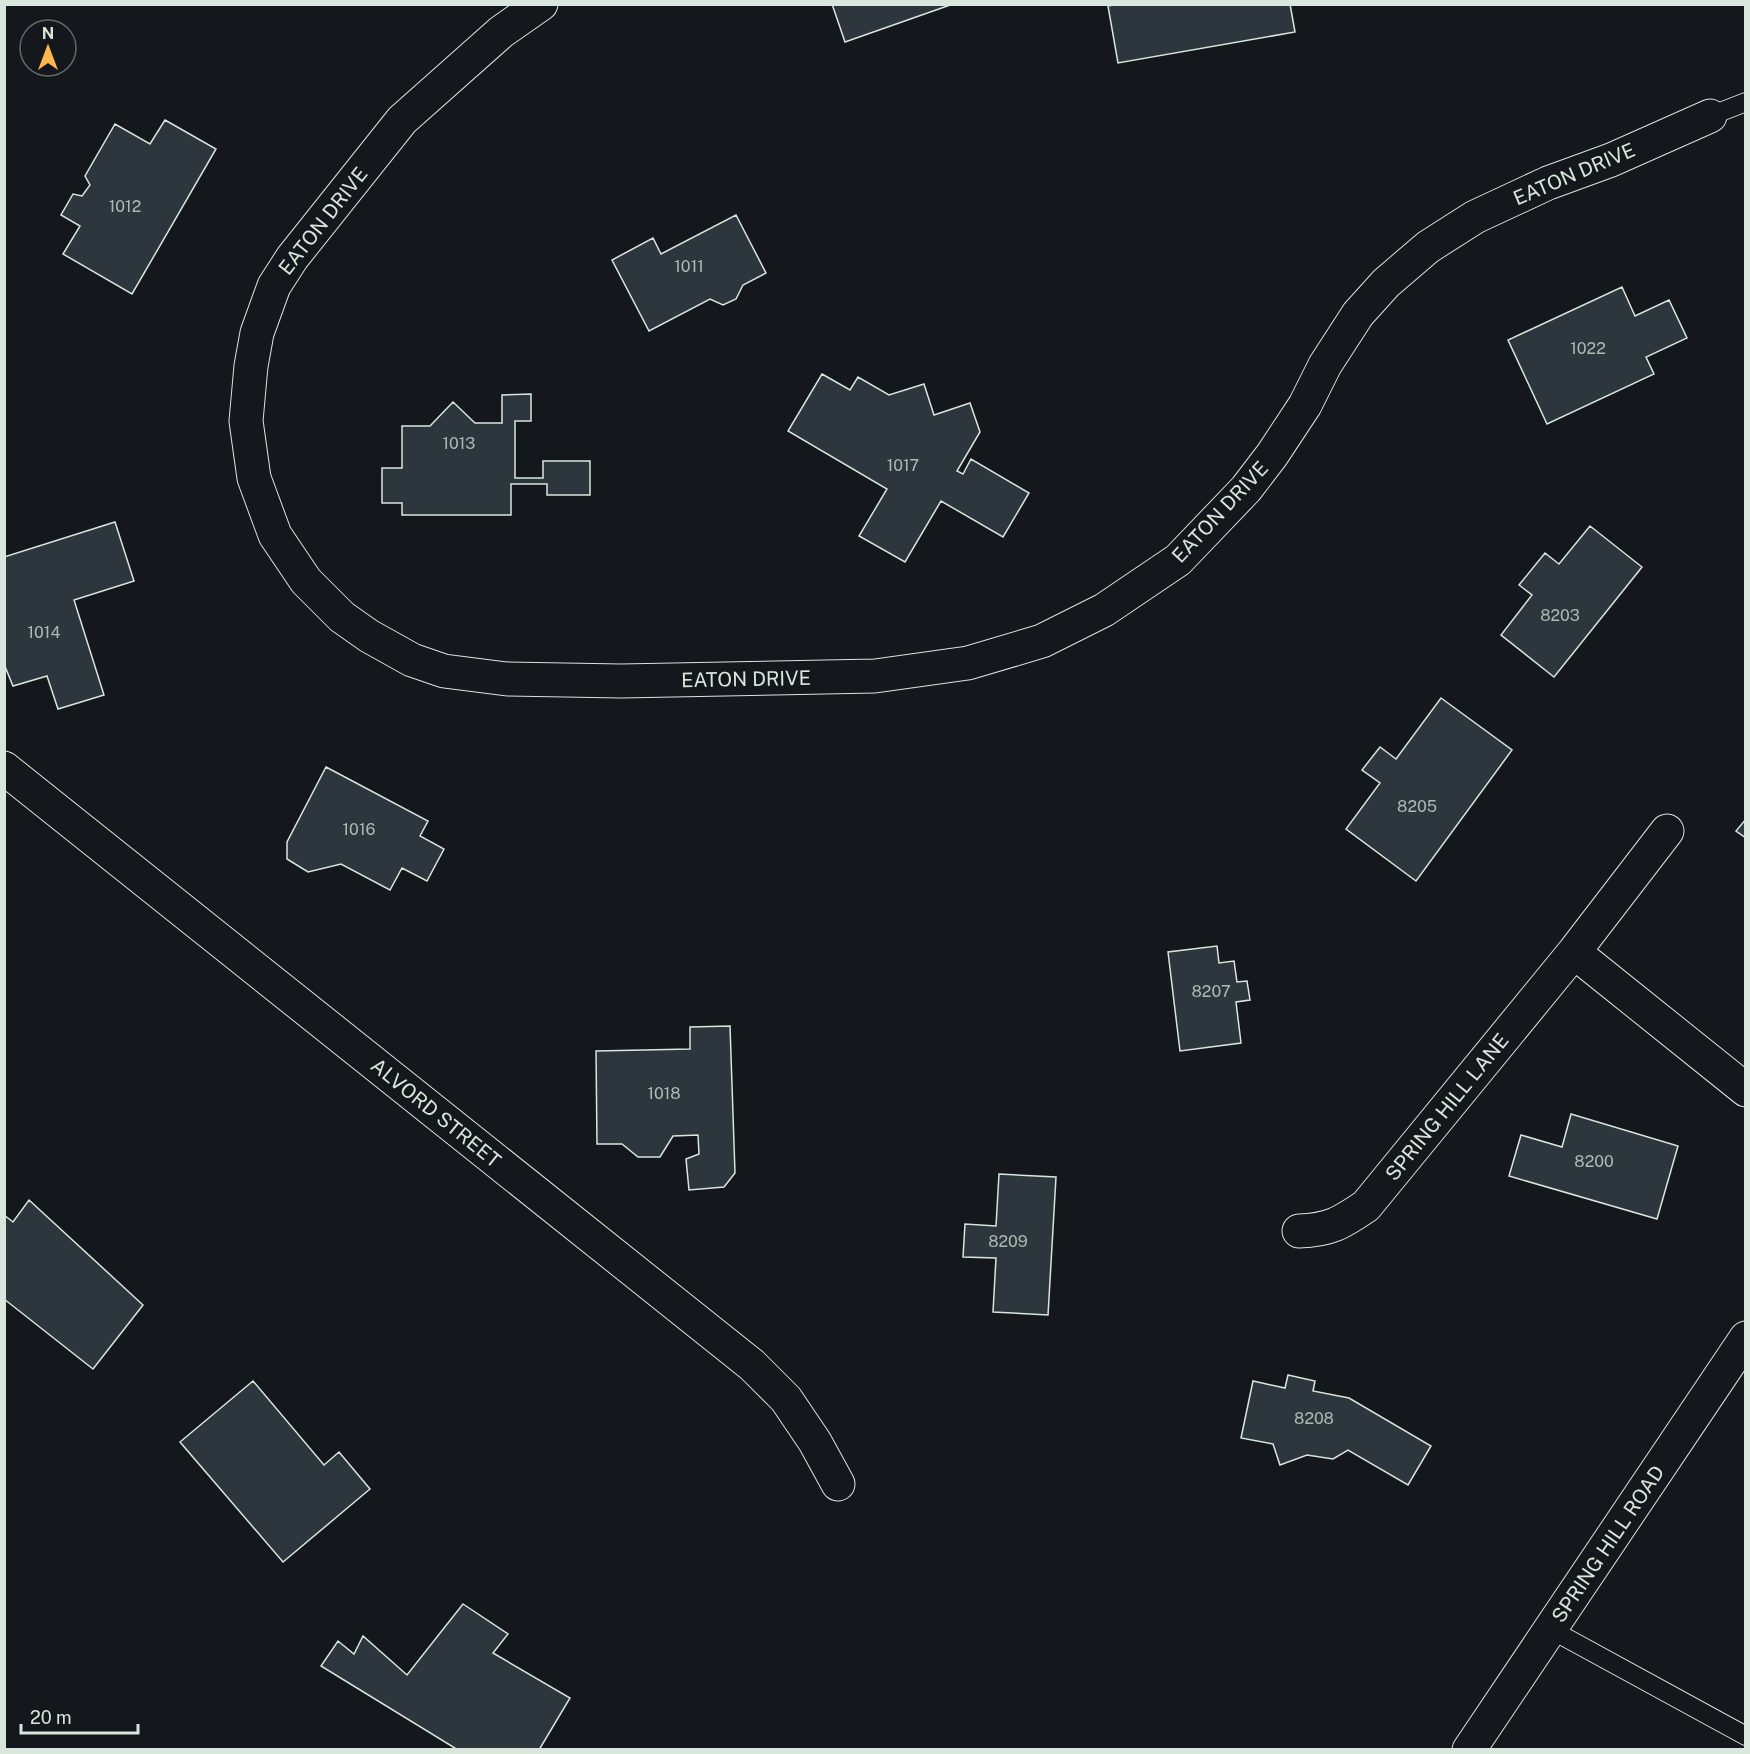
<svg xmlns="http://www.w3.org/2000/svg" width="1750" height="1754" font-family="'Public Sans',sans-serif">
	<rect width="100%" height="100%" fill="#14181c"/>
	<path fill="#2c363c" stroke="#d8e6dc" stroke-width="1.5" d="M832 4H953L845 42Z
		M1119 4H1290L1295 32 1118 63 1108 6Z
		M165 120 216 149 132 294 63 254 80 226 61 215 73 194 82 196 90 185 85 176 115 124 150 144Z
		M736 215 766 273 743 285 736 299 723 305 710 299 649 331 612 260 653 238 661 254Z
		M1622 287 1635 316 1669 300 1687 338 1646 357 1654 374 1547 424 1508 340Z
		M822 374 850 390 858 377 889 395 924 384 934 415 970 403 980 432 957 471 963 474 971 459 1029 493 1003 537 941 501 905 562 859 536 887 489 788 431Z
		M531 394V421H515V478H543V461H590V495H547V484H511V515H402V503H382V468H402V426H430L453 402 475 423H502V395Z
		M115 522 134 581 74 600 104 695 58 709 47 676 13 686 4 664V557Z
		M1590 526 1642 567 1554 677 1501 635 1532 595 1519 585 1545 553 1559 564Z
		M1441 698 1512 750 1416 881 1346 829 1380 783 1362 770 1380 747 1396 759Z
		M326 767 428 821 420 836 444 849 427 881 402 868 390 890 341 864 308 872 287 859V842Z
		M1746 819V838L1736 831Z
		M1217 946 1219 963 1234 961 1237 982 1247 981 1250 1000 1236 1002 1241 1043 1180 1051 1168 952Z
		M730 1026 735 1173 724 1187 689 1190 686 1159 699 1154 698 1135 673 1136 660 1157H638L622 1144H597L596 1051 690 1049V1027Z
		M1571 1114 1678 1146 1657 1219 1509 1176 1521 1135 1562 1147Z
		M999 1174 1056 1177 1048 1315 993 1312 996 1258 963 1257 965 1224 996 1226Z
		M29 1200 143 1305 93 1369 4 1299V1215L13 1222Z
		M1288 1375 1315 1381 1313 1391 1349 1398 1431 1446 1408 1485 1348 1450 1333 1459 1307 1455 1280 1465 1273 1444 1241 1438 1253 1381 1285 1388Z
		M253 1381 324 1465 339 1452 370 1489 283 1562 180 1442Z
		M463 1604 508 1634 493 1653 570 1698 539 1750H458L321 1666 338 1641 354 1654 363 1636 407 1675Z"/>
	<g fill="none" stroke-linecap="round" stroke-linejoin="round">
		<defs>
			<path id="lane" d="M1710 116 1746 102
				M1550 1629 1746 1736"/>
			<path id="street" d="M541 4 501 32 402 120 292 258 274 286 257 333 251 366 246 421 254 478 275 535 306 581 342 617 369 636 412 660 444 671 507 679 621 681 875 676 968 663 1042 641 1104 610 1178 560 1246 489 1272 455 1305 405 1325 365 1358 314 1386 283 1428 247 1475 217 1548 183 1611 160 1710 116
				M4 768 752 1365 786 1399 815 1442 838 1484
				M1574 952 1746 1090
				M1299 1231C1330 1230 1341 1223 1366 1206L1574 952 1667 831"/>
			<path id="secondary" d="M1469 1750 1746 1338"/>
		</defs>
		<use href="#lane" stroke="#d8e6dc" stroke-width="20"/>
		<use href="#street" stroke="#d8e6dc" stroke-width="35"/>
		<use href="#secondary" stroke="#d8e6dc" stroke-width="35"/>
		<use href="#lane" stroke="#14181c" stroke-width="18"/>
		<use href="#street" stroke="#14181c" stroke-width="33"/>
		<use href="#secondary" stroke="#14181c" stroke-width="33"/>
	</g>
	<g text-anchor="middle" stroke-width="4.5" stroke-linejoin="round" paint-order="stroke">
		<g font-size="16" fill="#adbab4">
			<text x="125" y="212">1012</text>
			<text x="689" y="272">1011</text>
			<text x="1588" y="354">1022</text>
			<text x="459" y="449">1013</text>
			<text x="903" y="471">1017</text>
			<text x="1560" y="621">8203</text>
			<text x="44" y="638">1014</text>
			<text x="1417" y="812">8205</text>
			<text x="359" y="835">1016</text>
			<text x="1211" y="997">8207</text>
			<text x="664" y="1099">1018</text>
			<text x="1594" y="1167">8200</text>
			<text x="1008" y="1247">8209</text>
			<text x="1314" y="1424">8208</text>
		</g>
		<g font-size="20" fill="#d8e6dc" stroke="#14181c">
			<text transform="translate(1574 174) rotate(-23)" y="7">EATON DRIVE</text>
			<text transform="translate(323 221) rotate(-52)" y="7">EATON DRIVE</text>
			<text transform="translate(1220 512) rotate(-47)" y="7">EATON DRIVE</text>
			<text transform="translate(746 679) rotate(-1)" y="7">EATON DRIVE</text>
			<text transform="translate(1447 1107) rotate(-51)" y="7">SPRING HILL LANE</text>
			<text transform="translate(436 1113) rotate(39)" y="7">ALVORD STREET</text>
			<text transform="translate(1608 1544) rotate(-56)" y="7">SPRING HILL ROAD</text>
		</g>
	</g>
	<rect width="1750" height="1754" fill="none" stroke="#d8e6dc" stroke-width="12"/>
	<g transform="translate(48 48)"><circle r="28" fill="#14181c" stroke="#626a69" stroke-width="1.5"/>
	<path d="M0-4.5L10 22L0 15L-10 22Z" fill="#ffb74d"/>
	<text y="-9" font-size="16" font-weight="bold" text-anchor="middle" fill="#d8e6dc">N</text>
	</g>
	<path d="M21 1724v9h117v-9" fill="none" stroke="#d8e6dc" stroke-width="3"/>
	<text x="30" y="1724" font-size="18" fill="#d8e6dc" stroke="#14181c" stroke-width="4.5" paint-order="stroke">20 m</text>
</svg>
